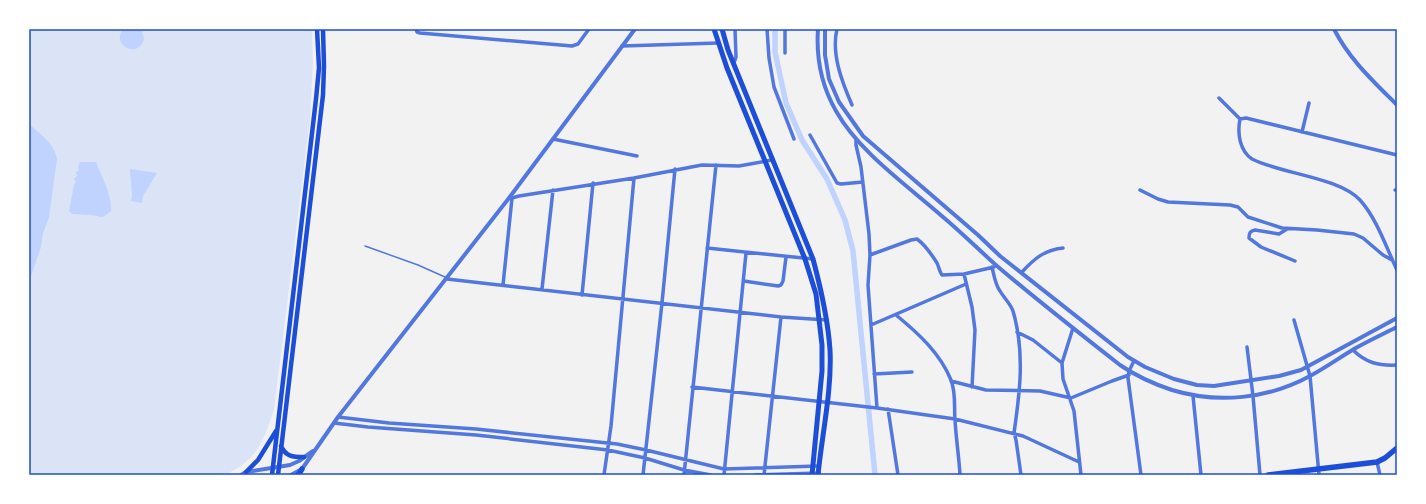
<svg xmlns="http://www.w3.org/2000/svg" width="1426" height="504" font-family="Quicksand,sans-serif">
	<rect width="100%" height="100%" fill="#f2f2f2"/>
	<path fill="#dbe4f7" d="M29 29H312L313 62 310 118 274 410C263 442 257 461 224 475H29Z"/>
	<path fill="#bfd3fe" d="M123 29H141L144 38C140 60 110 46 123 29Z
		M29 124C41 135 54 143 57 159L49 217 43 233 41 247 29 282V298Z
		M80 162H96C102 178 112 194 111 211L106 215 102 217 92 215 72 214 69 211 74 185 76 182 74 179 77 176 76 172 79 171 78 167Z
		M130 169 157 173 143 196 142 203 131 201 132 195Z"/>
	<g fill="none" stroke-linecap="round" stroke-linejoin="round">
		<path stroke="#bfd3fe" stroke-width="5.5" d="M775 29V52L786 103 802 140 827 179 845 220 853 251 875 475"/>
		<path stroke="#5277de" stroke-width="1.5" d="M365 246 418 265 445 277"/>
		<path stroke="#5277de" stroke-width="3.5" d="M416 29 417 32 420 33 572 46 578 44 589 29
			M767 29 769 58 774 87 794 139
			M837 29C831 54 842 82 852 105
			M622 46 718 43
			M785 53V29
			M734 63 736 57 735 29
			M1219 98 1240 119
			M1302 132 1309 103
			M810 135 837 183 841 184 863 182
			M553 139 637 156
			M856 139V145L861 167 869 234 870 255 868 285 877 408
			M1397 155 1246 118 1240 119C1237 134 1240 151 1252 159 1282 174 1338 177 1360 200 1377 219 1386 247 1397 270
			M1140 190 1158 199 1168 202 1230 205 1238 207 1248 217 1282 228 1317 230 1354 234 1363 238 1383 255 1392 260
			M1395 190H1397
			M509 198H512L519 196 634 178 702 165 739 166 772 160
			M1287 229 1279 234 1255 230C1250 231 1249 233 1249 238L1261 247 1295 261
			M707 248 813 259
			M870 255 911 240 917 239C924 244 932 255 937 263 939 267 939 271 942 275L964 274
			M992 267C994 275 995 284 1000 291 1004 298 1010 303 1013 311 1025 352 1020 392 1014 433L1016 440 1021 475
			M1022 272C1034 259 1044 250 1063 248
			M447 279 781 317 827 320
			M744 281 778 286 781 285 783 281 786 257
			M503 285 512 198
			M542 289 553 190
			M582 295 593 183
			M896 315C918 333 940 353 951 380 956 392 954 407 955 420 956 438 959 457 960 475
			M1294 320 1310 376 1319 475
			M871 325 966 284
			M1073 328 1062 363 1063 379 1074 411 1081 475
			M1017 332 1033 340 1062 363
			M1247 347 1253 396 1260 475
			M1353 350C1366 363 1379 366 1397 365
			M1134 361 1129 371 1128 378 1141 475
			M874 374 912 372
			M951 381 986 390 1040 391 1071 398 1112 381 1129 375
			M692 387 877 408 955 419 1023 436 1079 462
			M972 387 975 330 972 307 964 274 994 267
			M1193 396 1201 475
			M888 409 898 475
			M338 417 389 423 476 429 617 444 646 450 724 469 819 466
			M334 423 368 427 476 435 608 450 645 458 684 470 711 475
			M1377 462 1380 475
			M604 475 611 426 634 178
			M643 475 662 303 675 169
			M684 475 716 165
			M724 475 746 253
			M755 475 819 473
			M764 475 781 317"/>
		<path stroke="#5277de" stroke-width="4" d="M818 29C816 58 821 85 836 111 859 152 908 186 943 217 962 233 979 250 997 266 1037 300 1079 333 1120 365 1136 376 1154 384 1172 390 1218 404 1268 399 1310 376 1325 368 1339 358 1354 349 1368 341 1383 334 1397 327
			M825 29V55L829 79 839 102 863 136 978 235 1000 256 1128 357 1145 367 1174 379 1197 385 1214 386 1279 376 1301 370 1397 318
			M1334 29C1349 59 1373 81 1397 105
			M241 475 246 472 290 465 299 461 313 451
			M291 475 302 469 338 417 509 198 635 29"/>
		<path stroke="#1d4ed8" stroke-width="4.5" d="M281 446C286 457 293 457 304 457
			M246 472 258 460 276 431
			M272 475 316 99 319 68 317 29
			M278 475 323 95 324 66 323 29"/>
		<path stroke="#1d4ed8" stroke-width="5" d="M714 29 727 68 805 259 816 294 822 345V371L812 475
			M722 29 728 50 813 259C821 289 828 319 830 350 832 391 822 434 818 475"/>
		<path stroke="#1d4ed8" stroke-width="5.5" d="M298 475 302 469
			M1268 475 1377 462 1385 458 1397 448"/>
	</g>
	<rect width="1426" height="504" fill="none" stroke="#ffffff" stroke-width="60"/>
	<rect x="30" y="30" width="1366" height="444" fill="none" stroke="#1d4ed8" stroke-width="1.5"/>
</svg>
